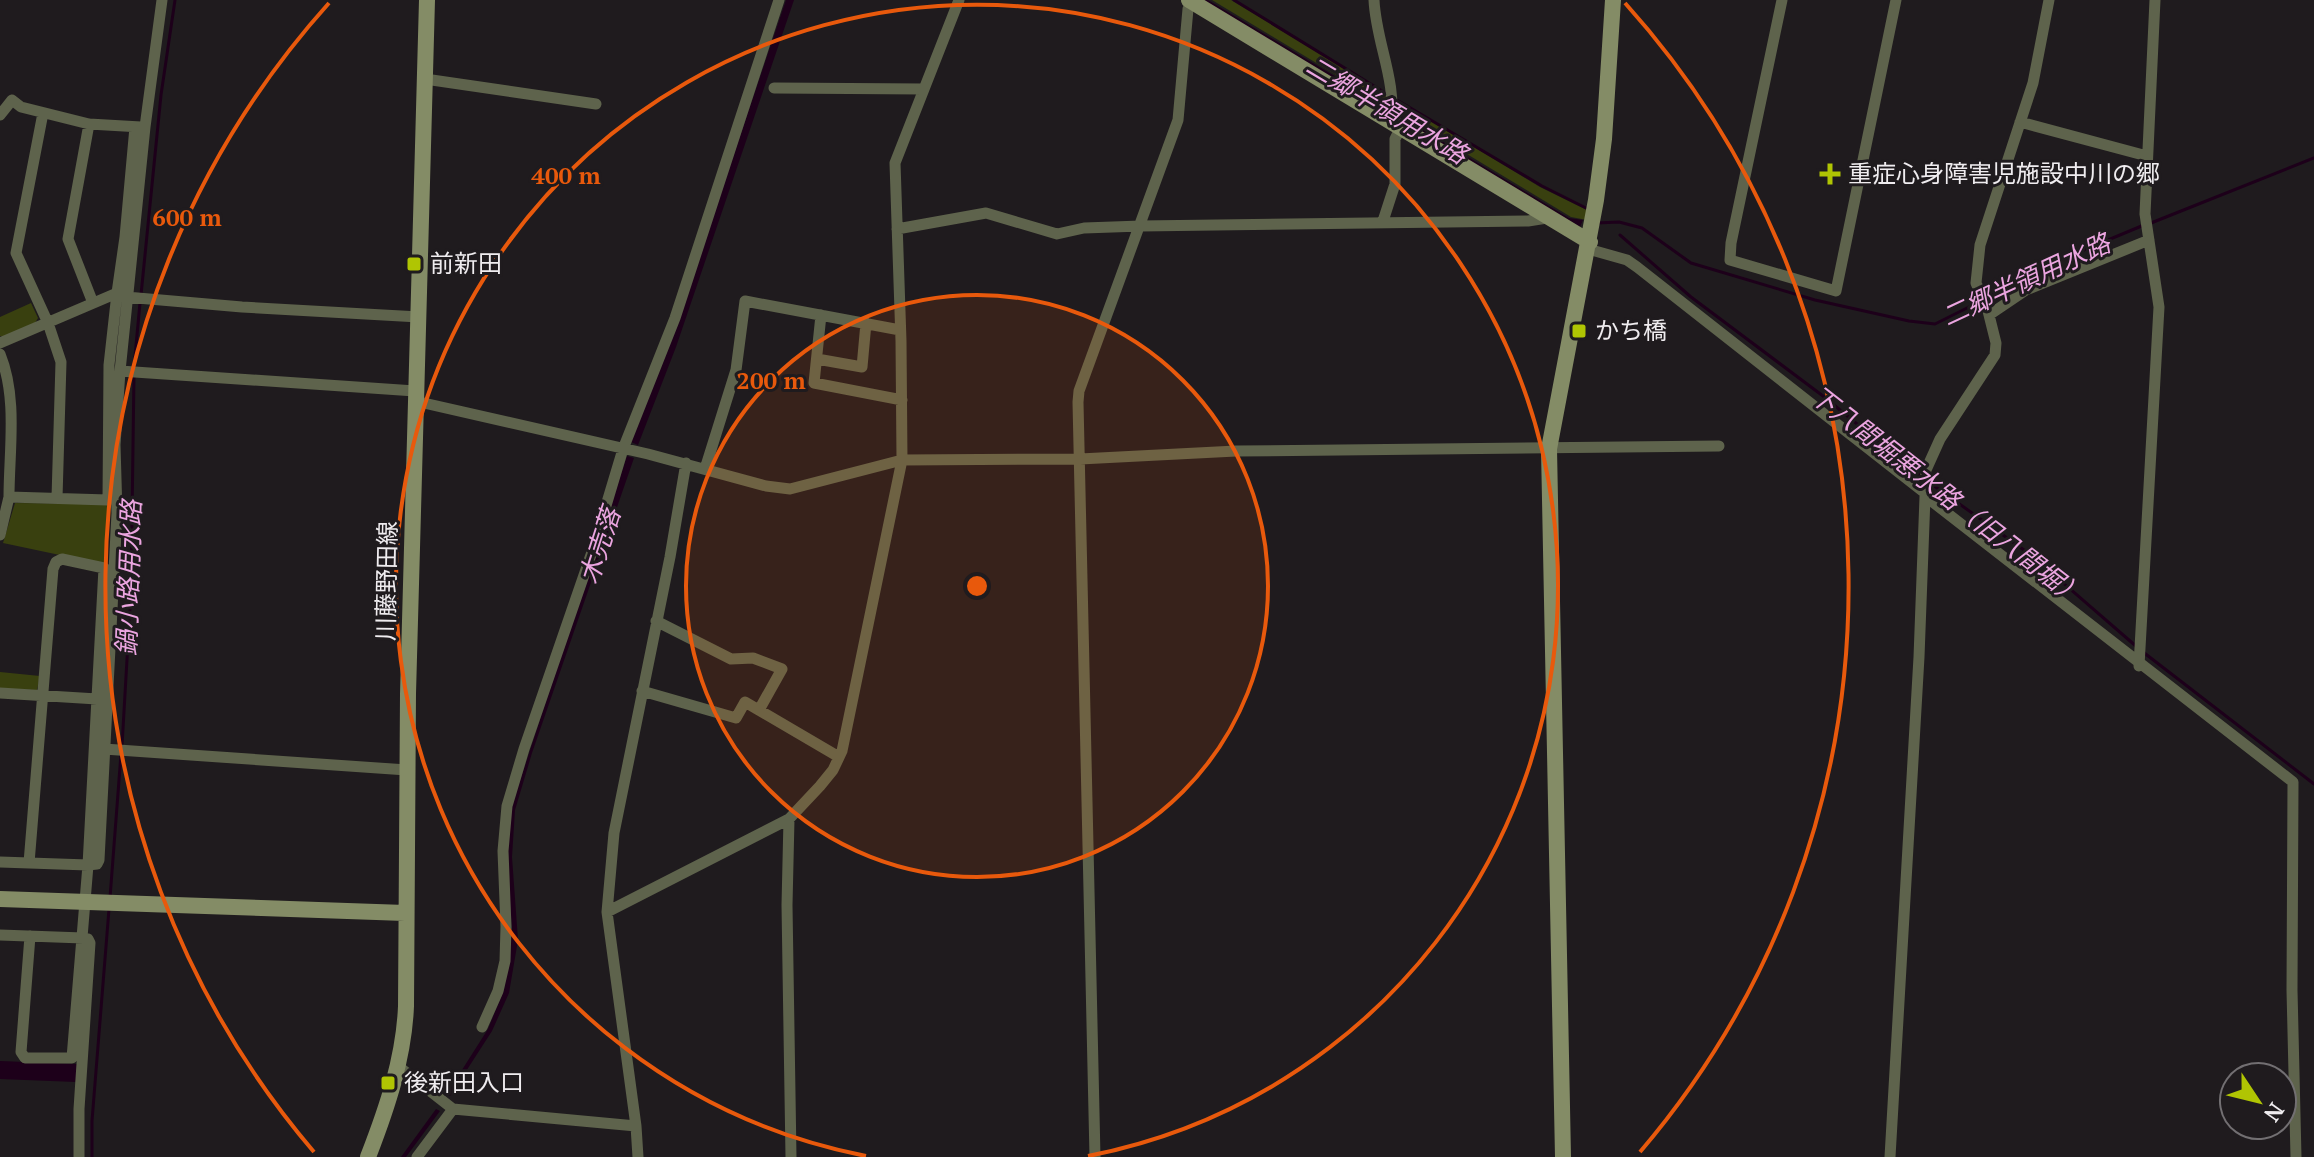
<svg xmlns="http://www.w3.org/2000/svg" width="2314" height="1157" font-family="'PT Serif','Noto Sans JP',serif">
	<rect width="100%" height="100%" fill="#1f1b1e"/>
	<path fill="#39400f" d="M1212 0H1231L1540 187 1589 211 1587 220 1571 217Z
		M31 303 38 318 35 323 4 337 0 336V317Z
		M15 503 110 504 107 565 3 543Z
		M0 672 40 676 37 690 0 689Z"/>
	<path fill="#1d001a" d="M786 0H794L676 347 638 445 631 442 670 344Z
		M1203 0H1208L1388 108 1386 110Z
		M1397 114 1569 218 1583 220 1580 227 1397 118Z
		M627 456 634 458 532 753 515 810 512 857 518 940 509 993 492 1031 450 1096 446 1095 488 1029 504 990 512 930 507 854 511 808Z
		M436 1109 440 1111 406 1157H401Z"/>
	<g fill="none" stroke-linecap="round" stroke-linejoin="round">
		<path stroke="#1d001a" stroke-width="3" d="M1234 0 1387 94
			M1397 100 1542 186 1588 209
			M1597 223 1619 222 1642 228 1691 263 1815 300 1909 321 1935 324 1981 301
			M2151 223 2314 158
			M1620 235 1691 297 1823 396 1924 479
			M141 295 161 95 175 0
			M1988 297 2055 262 2144 225
			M134 367 140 303
			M1930 483 2031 555 2137 647
			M2143 652 2314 784
			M122 746 131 590 134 374
			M110 898 121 754
			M92 1157V1121L109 909"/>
		<path stroke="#1d001a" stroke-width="18" d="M0 1070 76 1073"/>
		<path stroke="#5e634c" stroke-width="11" d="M1374 0C1376 43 1397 80 1391 124
			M1782 0 1731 243 1730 260 1836 291 1896 0
			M425 79 596 104
			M774 88 924 89
			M43 113 16 253 48 323 61 362 57 498
			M0 115 12 100 21 107 89 124 141 127
			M2020 122 2147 156
			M89 124 68 239 93 303
			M1383 221 1395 184V139L1400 129
			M897 229 986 213 1057 234 1084 228 1141 226 1528 221 1547 218
			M1588 249 1627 260 1637 267 1925 493
			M117 293 125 237 135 127
			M126 297 242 307 419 317
			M821 315 814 383 902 400
			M1989 315 2026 290 2149 240
			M0 343 117 293 109 365 108 500 9 497C9 451 18 398 0 354
			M817 359 862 367 866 323
			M120 371 415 391
			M415 401 648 454 766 486 790 489 902 460 1080 459 1236 451 1719 446
			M705 469 736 370 745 301 900 330
			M1925 496 2293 782 2292 990 2296 1157
			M0 535 9 497
			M656 621 731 659 753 658 782 669 759 710
			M2139 666 2159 307 2145 214 2155 0
			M642 691 736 718 745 702 839 757
			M0 693 97 699
			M104 749 407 770
			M789 819 787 905 791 1157
			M0 862 88 865 104 568 62 559 56 562 53 569 29 863
			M607 912 789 819 820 786 833 770 842 751 902 460 901 341 895 163 959 0
			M0 935 83 938 88 939 90 943 79 1109V1157
			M30 936 21 1052 25 1058H72L88 865 97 864 99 860 117 513 115 445 120 371 145 127 162 0
			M482 1027 498 991 505 961 506 927 503 851 507 806 524 749 593 549 623 449 675 318 779 0
			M398 1066 453 1109 636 1126
			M417 1157 453 1109
			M638 1157 636 1126 607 912 614 833 670 557 686 463
			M1095 1157 1078 402 1079 391 1178 120 1188 9 1192 2
			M1890 1157 1919 657 1926 470 1940 439 1995 355 1996 343 1988 311 1976 283 1980 245 2033 83 2049 0"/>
		<path stroke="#848c66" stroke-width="16" d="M1189 0 1590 242
			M0 899 405 913
			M368 1157C387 1108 404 1058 406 1006L408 694 427 0
			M1563 1157 1549 449 1596 200 1604 139 1613 0"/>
	</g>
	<circle cx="977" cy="586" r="291" fill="#e8590c" fill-opacity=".12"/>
	<g fill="none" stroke="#e8590c" stroke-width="4">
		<circle cx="977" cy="586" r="291"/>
		<path d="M866 1156A581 581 0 1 1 1088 1156"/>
		<path d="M314 1152A872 872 0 0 1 329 3M1625 3A872 872 0 0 1 1640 1152"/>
	</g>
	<g fill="#b0c503" stroke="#1f1b1e" stroke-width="3">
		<path d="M1826 162h8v8h8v8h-8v8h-8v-8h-8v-8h8z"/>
		<rect x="406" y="256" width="16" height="16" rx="4"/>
		<rect x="1571" y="323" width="16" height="16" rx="4"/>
		<rect x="380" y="1075" width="16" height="16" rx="4"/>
	</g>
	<g text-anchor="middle" stroke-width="6" stroke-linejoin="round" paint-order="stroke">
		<g font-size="24" fill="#efecef" stroke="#1f1b1e" text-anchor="start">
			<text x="1848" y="182">重症心身障害児施設中川の郷</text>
			<text x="430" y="272">前新田</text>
			<text x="1595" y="339">かち橋</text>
			<text x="404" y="1091">後新田入口</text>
		</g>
		<g font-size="24" fill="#efecef" stroke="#1f1b1e">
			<text transform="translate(387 581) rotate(-89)" y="8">川藤野田線</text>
		</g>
		<g font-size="26" font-style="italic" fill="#eba5e0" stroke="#1f1b1e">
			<text transform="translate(1387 110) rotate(31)" y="9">二郷半領用水路</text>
			<text transform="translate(2026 280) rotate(-25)" y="9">二郷半領用水路</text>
			<text transform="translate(1947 496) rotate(38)" y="9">下八間堀悪水路（旧八間堀）</text>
			<text transform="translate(600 546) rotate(-72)" y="9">木売落</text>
			<text transform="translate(129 578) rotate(-88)" y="9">鍋小路用水路</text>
		</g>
	</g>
	<circle cx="977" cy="586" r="12" fill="#e8590c" stroke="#1f1b1e" stroke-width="4"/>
	<g font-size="24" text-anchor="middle" font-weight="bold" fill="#e8590c" stroke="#1f1b1e" stroke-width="6" stroke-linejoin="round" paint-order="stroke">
		<text x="566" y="184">400 m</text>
		<text x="187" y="226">600 m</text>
		<text x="771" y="389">200 m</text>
	</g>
	<g transform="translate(2258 1101) rotate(125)"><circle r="38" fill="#1f1b1e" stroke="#726f72" stroke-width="2"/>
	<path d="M0-6L14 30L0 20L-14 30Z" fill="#b0c503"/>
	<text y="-12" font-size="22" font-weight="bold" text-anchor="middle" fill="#efecef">N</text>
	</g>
</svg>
